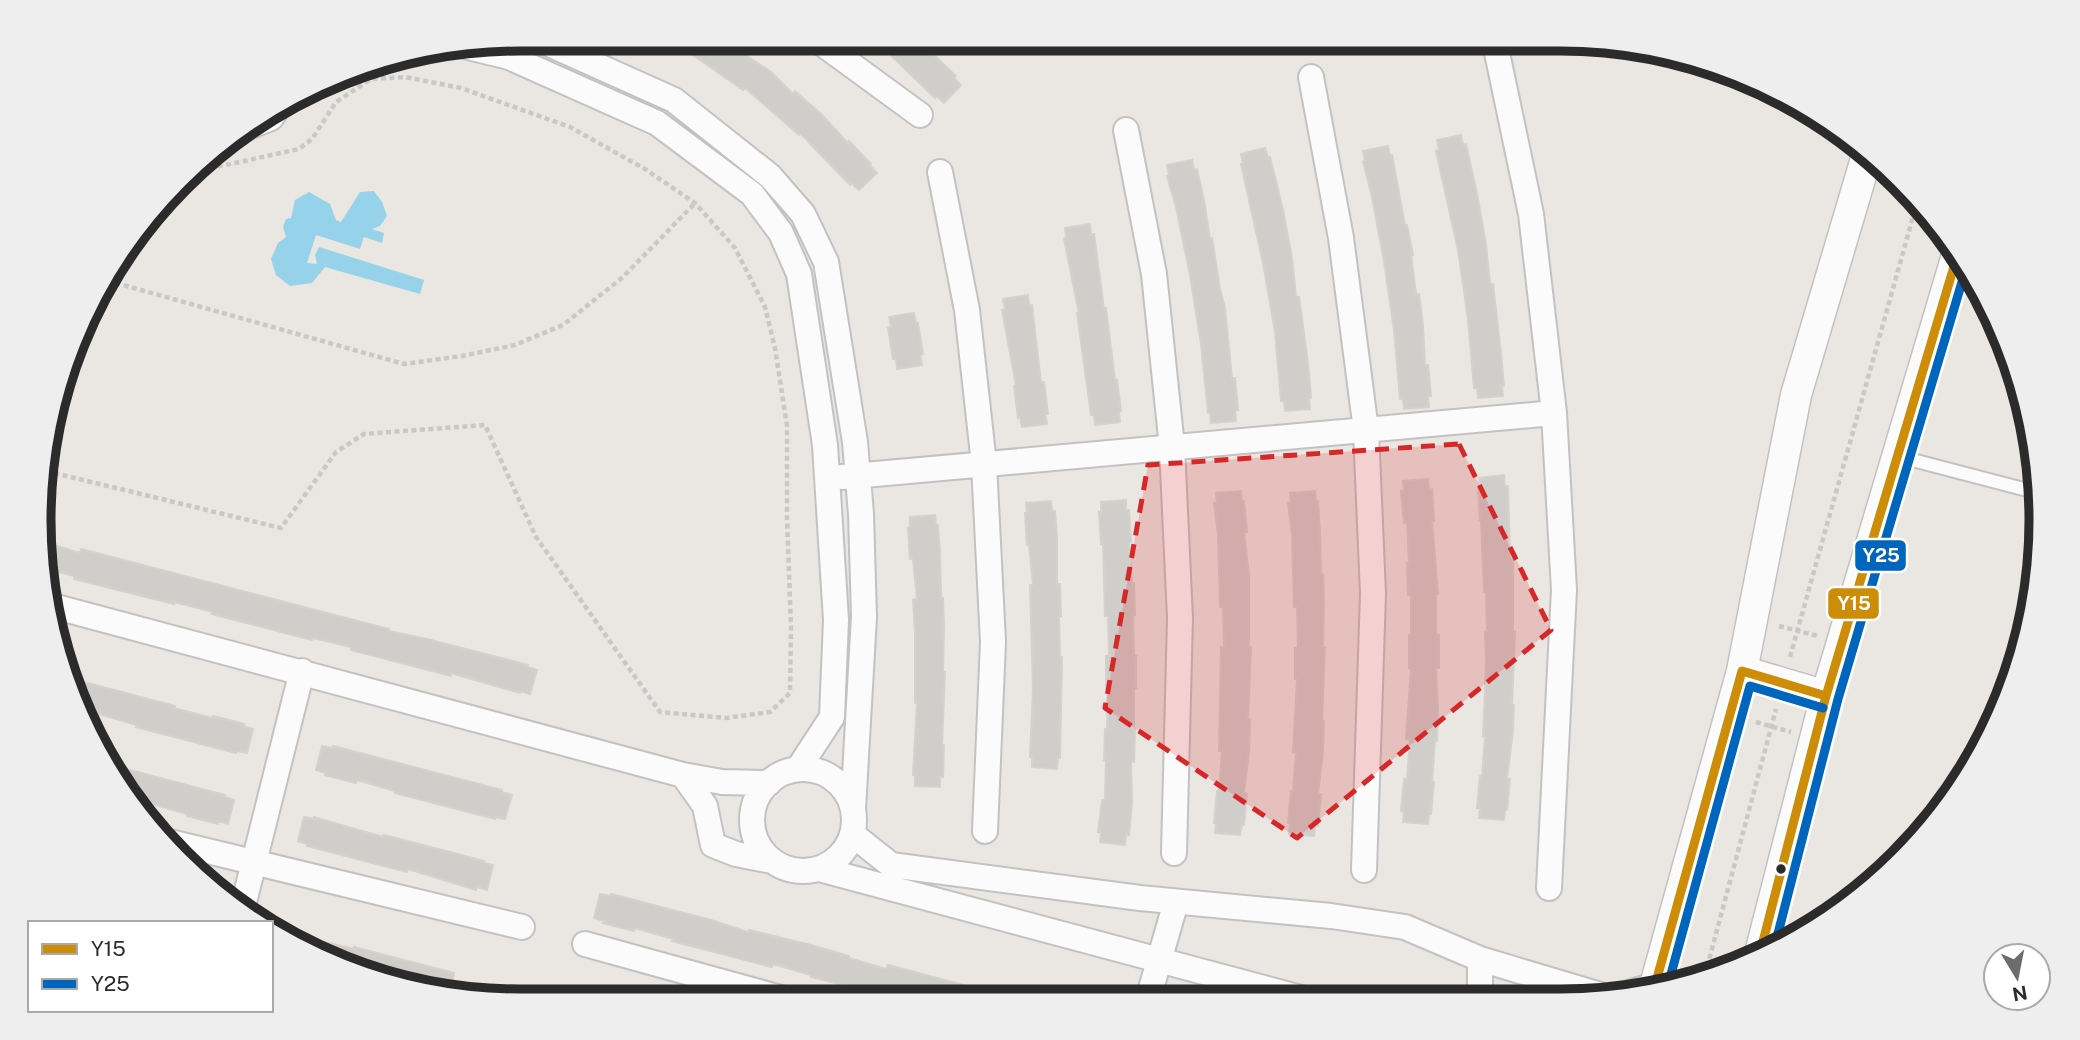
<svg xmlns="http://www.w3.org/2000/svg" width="2080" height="1040" font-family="'Public Sans',sans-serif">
	<rect width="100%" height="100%" fill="#eae6e2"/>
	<path fill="#96d3ea" d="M374 191 382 202 387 216 380 226 372 229 384 233 382 243 364 237 360 249 316 235 307 263 317 264 315 255 319 247 424 280 420 294 325 267 312 283 290 286 276 275 271 259 278 243 286 237 283 227 286 219 291 218 295 200 309 192 330 204 336 220 341 222 360 192Z"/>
	<path fill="#d0cecb" stroke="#d4d1ce" stroke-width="2" d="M670 39H721L771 72 793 94 795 91 822 115 848 143 849 141 871 164 870 166 877 173 859 190 851 183 850 185 800 133 799 135 745 88 743 90Z
		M874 39H917L956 76 954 78 961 85 944 103 937 96 935 98Z
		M1461 135 1463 145 1466 144 1478 199 1486 245 1490 284H1493L1501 353 1504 386H1502L1503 396 1478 398 1477 388H1474L1468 319 1458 250 1436 151 1439 150 1437 140Z
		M1388 146 1390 156 1392 155 1405 225H1407L1413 255 1411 256 1416 294H1419L1423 326 1425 365H1428L1431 396 1428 397 1429 407 1404 409 1403 399H1400L1394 330 1384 261 1371 192 1363 162 1365 161 1363 151Z
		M1265 148 1268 158 1270 157 1283 210 1292 258 1296 296 1299 297 1308 363 1311 398 1309 399 1310 409 1285 411 1284 401H1281L1275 332 1263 263 1241 164H1243L1241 154Z
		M1192 160 1194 170 1197 169 1204 200 1210 239 1212 238 1220 289 1225 308 1232 378H1235L1238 410H1235L1236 421 1211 423 1210 413H1208L1201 344 1190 275 1176 207 1167 176 1169 175 1167 165Z
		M1090 224 1091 234H1094L1104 309 1106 308 1115 380H1117L1121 411 1119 412 1120 422 1095 425 1094 415H1091L1077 313H1079L1064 239 1066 238 1065 228Z
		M1028 295 1029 305H1032L1041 382H1044L1048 414H1045L1047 424 1022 427 1020 417 1018 418 1014 386 1016 385 1002 310 1005 309 1003 299Z
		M914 313 916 323H918L923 354 920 355 922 365 897 369 896 359H893L888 328 891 327 889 317Z
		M1504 475 1505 486H1508L1510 558H1513V632H1515L1512 705H1514L1513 731 1507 778 1510 779 1507 810H1505L1504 820 1479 818 1480 808H1477L1480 776H1482L1485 736H1483L1486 664 1485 632H1487L1486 592H1484L1481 520H1480L1478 488H1480L1479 478Z
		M1428 479 1429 490 1432 489 1434 521H1432L1438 594H1436V635H1439V668H1436L1438 709 1437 741H1435L1432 782H1434L1431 814H1429L1428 824 1403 822 1404 812 1401 811 1404 779H1407L1410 739H1406L1411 668H1409V635H1411V595H1408L1407 563H1409L1407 523H1404L1401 491H1404L1403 481Z
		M1241 491 1242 501H1244L1247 532 1244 533 1249 574V647H1251L1248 720H1250L1249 752 1244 793 1247 794 1244 825H1242L1240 835 1215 833 1216 823H1214L1217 791H1219L1222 751H1219L1221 647H1224L1223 607H1220L1218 535 1214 503H1217L1216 493Z
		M1315 491 1316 501H1318L1320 532 1321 574H1323L1324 600 1323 648H1325L1322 721H1324L1323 752 1318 794H1321L1318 826H1315L1314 836 1289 834 1290 824 1288 823 1291 791 1293 792 1296 752H1293L1297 679H1295V648H1298L1297 607H1294L1292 535 1288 503H1291L1290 493Z
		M1126 500V510H1129L1131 542H1129L1132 583H1134L1135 615H1133L1134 656H1136V688H1134V729H1135L1134 762 1131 761 1132 803 1129 835H1126L1125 845 1100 842 1101 832H1098L1102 800H1105L1106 760H1104L1105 729H1107L1108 688H1106V656H1109L1108 616H1105L1103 544H1101L1099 512H1101V502Z
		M1051 501 1052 511H1055L1057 537V584H1060L1061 616H1059L1060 657H1062L1060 758H1058L1057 769 1032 767V757H1030L1033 689 1030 585H1033L1029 545H1027L1025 513H1027L1026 503Z
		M935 515 936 525H938L940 551 941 598H943L944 625 943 672H945L942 745H944L943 777H940V787L915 786V776L913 775 917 703H915V632L913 600 917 599 913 559H910L908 528 910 527V517Z
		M44 542 80 553 81 549 350 619 389 629V631L427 639 528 665 527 667 537 670 530 694 520 691V693L451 673V676L351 650V647L313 638 312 640 212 614 213 612 175 602 174 604 74 579V576L43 568Z
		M72 679 175 706 174 708 212 718 213 716 244 724 243 726 253 729 247 753 237 751 236 753 136 727 137 725 99 714 98 717 82 713Z
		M322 746 332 748 333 746 502 790V792L512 795 505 819 495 817V819L395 793V791L357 780 356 783 325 775 326 773 316 770Z
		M111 765 225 795V797L234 800 228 824 218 821V824L187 816V814L149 803 146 813Z
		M304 817 314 819V817L383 837 384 835 484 861 483 863 493 865 487 890 477 887 476 890 408 869 407 872 307 846V844L298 841Z
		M600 894 610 896 611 894 711 920 748 932 749 930 811 945 849 956V958L886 969 888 965 990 992 989 999H899L811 977V975L773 964 772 967 672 941 673 939 635 928 634 931 603 923 604 921 594 918Z
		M312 939 354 949V947L454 973 450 994 396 985 308 952Z"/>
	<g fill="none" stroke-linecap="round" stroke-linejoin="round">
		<defs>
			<path id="service" d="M1897 456 2039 493"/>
			<path id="minor" d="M538 39 674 100 770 176 803 214 826 262 855 442 861 514 864 617 853 809
				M816 39 920 115
				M468 47 509 57 657 123 752 194 781 233 799 274 825 445 836 620 832 717 798 769
				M1496 48 1531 214 1554 413 1564 590 1549 888
				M1311 77 1341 238 1366 430 1373 594 1364 870
				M243 129 271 118 275 112
				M1126 130 1154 274 1172 447 1180 618 1174 853
				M940 172 967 310 984 464 993 642 985 831
				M842 477 1554 413
				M49 605 683 775 722 782 769 783
				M752 820a51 51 0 1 1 102 0a51 51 0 1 1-102 0Z
				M683 775 705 806 713 845 736 854 772 861
				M852 834 891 865 1140 898 1331 916 1405 927 1480 959 1607 997
				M166 841 522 927
				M819 869 1301 998
				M243 906 302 671
				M585 944 788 1000
				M1615 997 1655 985
				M1476 998 1480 987V959
				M1148 999 1176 902"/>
			<path id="tertiary" d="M1742 671 1826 696
				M1759 957 1826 696 1958 252
				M1654 989 1742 671 1796 395 1868 152"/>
		</defs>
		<use href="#service" stroke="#c3c2c2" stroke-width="16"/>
		<use href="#minor" stroke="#c3c2c2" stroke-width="28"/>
		<use href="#tertiary" stroke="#c3c2c2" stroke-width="33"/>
		<path stroke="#c8c8c7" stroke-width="4.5" stroke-dasharray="5 3.5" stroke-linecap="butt" d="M100 290 116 283 404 364 462 356 515 345 563 325 623 277 695 203
			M46 471 281 528 336 452 364 434 485 425 536 537 660 712 726 718 770 712 790 693 791 627 787 518V426L775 348 765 307 735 248 695 203 645 169 570 127 461 88 405 77 371 79 336 102 312 139 299 149 221 166 200 167
			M1779 626 1818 636
			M1790 657 1918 199
			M1756 722 1791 732
			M1705 975 1776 709"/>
		<use href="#service" stroke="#fcfbfb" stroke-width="12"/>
		<use href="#minor" stroke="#fcfbfb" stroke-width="24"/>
		<use href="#tertiary" stroke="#fcfbfb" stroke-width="30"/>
		<defs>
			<path id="bus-1" d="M1759 957 1826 696 1958 253
				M1654 989 1742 671 1826 696"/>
			<path id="bus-2" d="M1774 949 1838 699 1967 265
				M1668 985 1750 686 1823 708"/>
		</defs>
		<use href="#bus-1" stroke="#fff" stroke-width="14"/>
		<use href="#bus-2" stroke="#fff" stroke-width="14"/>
		<use href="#bus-1" stroke="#ce8d09" stroke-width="9"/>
		<use href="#bus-2" stroke="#0065bd" stroke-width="9"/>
	</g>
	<path fill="#d62828" fill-opacity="0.2" stroke="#d62828" stroke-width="5" stroke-dasharray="14 9" stroke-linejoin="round" d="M1459 444 1551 630 1297 838 1105 708 1148 465Z"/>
	<circle fill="#2b2b2b" stroke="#fff" stroke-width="2.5" cx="1781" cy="869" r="6"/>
	<path d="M0 0H2080V1040H0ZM520 51H1560A469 469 0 0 1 2029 520V520A469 469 0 0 1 1560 989H520A469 469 0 0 1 51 520V520A469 469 0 0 1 520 51Z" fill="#eee" fill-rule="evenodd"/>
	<path fill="none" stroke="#2b2b2b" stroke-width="9" d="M520 51H1560A469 469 0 0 1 2029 520V520A469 469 0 0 1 1560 989H520A469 469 0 0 1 51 520V520A469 469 0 0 1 520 51Z"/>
	<g stroke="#fff" stroke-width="2.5">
		<rect x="1854" y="539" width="53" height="33" rx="7" fill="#0065bd"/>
		<rect x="1827" y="587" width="53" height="33" rx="7" fill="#ce8d09"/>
	</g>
	<g font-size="19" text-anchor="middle" font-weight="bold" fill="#fff">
		<text x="1881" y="562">Y25</text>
		<text x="1854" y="610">Y15</text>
	</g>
	<rect x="28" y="921" width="245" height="91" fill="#ffffff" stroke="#aaaaaa" stroke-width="2"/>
	<rect x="42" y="944" width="35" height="10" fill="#ce8d09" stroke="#aaaaaa" stroke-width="2"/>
	<text x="91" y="956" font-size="21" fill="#2b2b2b">Y15</text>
	<rect x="42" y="979" width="35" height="10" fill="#0065bd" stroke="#aaaaaa" stroke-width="2"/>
	<text x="91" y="991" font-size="21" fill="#2b2b2b">Y25</text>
	<g transform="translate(2017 977) rotate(170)"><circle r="33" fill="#ffffff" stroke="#aaaaaa" stroke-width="2"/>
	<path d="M0-5L12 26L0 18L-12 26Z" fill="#6e6c6b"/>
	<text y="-10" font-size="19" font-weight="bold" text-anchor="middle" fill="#2b2b2b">N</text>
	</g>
</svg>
